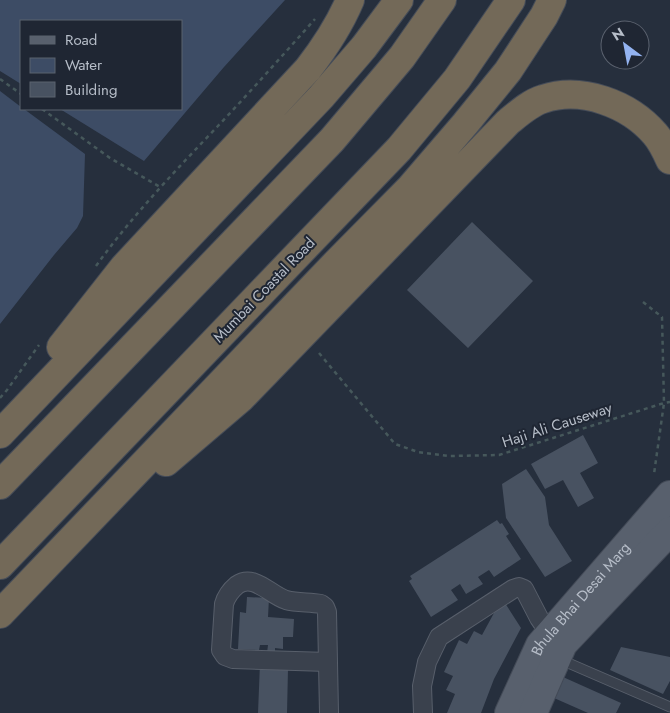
<svg xmlns="http://www.w3.org/2000/svg" width="670" height="713" font-family="Jost,sans-serif">
	<rect width="100%" height="100%" fill="#262f3d"/>
	<path fill="#3d4c65" d="M0 0H285L224 67 144 161 60 109H181V21H21V84L0 71Z
		M0 91 21 107V109H24L85 154 83 216 77 228 54 255 0 324Z"/>
	<path fill="#485261" d="M472 222 533 281 468 348 407 290Z
		M583 435 598 463 580 473 594 498 578 507 563 480 545 489 531 464Z
		M526 469 545 497 549 525 572 561 545 577 506 518 502 484Z
		M497 520 500 524 502 523 509 534 506 536 521 559 494 577 489 570 478 577 483 584 466 594 460 584 451 590 458 600 431 617 409 581 412 579 410 576Z
		M247 597 269 598 268 617 294 619 293 637H283V649L275 648V653H267L268 645H260L259 650 238 649 240 612 246 613Z
		M505 603 521 628 494 679 481 713H447L455 694 446 690 453 676 444 672 459 640 467 644 474 631 482 635 494 613Z
		M621 647 670 657V681L663 694 610 670Z
		M260 663 288 669 287 713H258Z
		M563 677 621 703 616 713H588L554 698Z"/>
	<g fill="none" stroke-linecap="round" stroke-linejoin="round">
		<defs>
			<path id="lane" d="M559 659 670 707"/>
			<path id="street" d="M328 662 233 659 225 656 221 650 224 604C226 597 231 590 237 585 254 573 270 595 286 600 297 603 309 602 321 604L325 607 327 612 329 713
				M423 713 422 686 427 662 439 637 513 589 519 587 524 589 539 618 550 634"/>
			<g id="primary">
				<path id="s1" d="M509 713 540 645 670 495"/>
				<path d="M533 713 563 644 670 531"/>
			</g>
			<path id="highway" d="M61 347 124 267 308 69C325 47 339 26 350 0
				M0 434 321 97 364 47 399 0
				M166 462 241 398 508 122C519 113 530 103 543 99 582 86 629 104 655 134 661 141 666 151 670 160
				M0 485 332 140 402 57 442 0
				M0 565 399 149 457 79 511 0
				M0 614 336 263 410 188 465 124 508 71 544 16 552 0"/>
		</defs>
		<use href="#lane" stroke="#585f6b" stroke-width="11"/>
		<use href="#street" stroke="#585f6b" stroke-width="20"/>
		<use href="#primary" stroke="#434a57" stroke-width="30"/>
		<use href="#highway" stroke="#454c58" stroke-width="30"/>
		<path stroke="#46585b" stroke-width="2.5" stroke-dasharray="4 4" stroke-linecap="butt" d="M0 79 21 94
			M42 109 110 158 160 187
			M96 266C132 216 175 171 217 127 250 92 283 55 315 19
			M643 302 662 317 664 403 654 474
			M319 353 395 444 418 452 449 456 499 455 664 403 670 402
			M0 398 7 390 39 345"/>
		<use href="#lane" stroke="#3a414d" stroke-width="9"/>
		<use href="#street" stroke="#3a414d" stroke-width="18"/>
		<use href="#primary" stroke="#58606d" stroke-width="28"/>
		<use href="#highway" stroke="#736958" stroke-width="28"/>
	</g>
	<g text-anchor="middle" stroke-width="4" stroke-linejoin="round" paint-order="stroke">
		<g font-size="15" fill="#b6bdc8" stroke="#1f2633">
			<text transform="translate(264 290) rotate(-46)" y="5">Mumbai Coastal Road</text>
			<text transform="translate(557 425) rotate(-18)" y="5">Haji Ali Causeway</text>
			<text dy="5" stroke="none"><textPath href="#s1" startOffset="136">Bhula Bhai Desai Marg</textPath></text>
		</g>
	</g>
	<rect x="20" y="20" width="162" height="90" fill="#1f2633" stroke="#5b626f"/>
	<rect x="30" y="36" width="25" height="8" fill="#58606d" stroke="#5b626f"/>
	<text x="65" y="45" font-size="15" fill="#b6bdc8">Road</text>
	<rect x="30" y="58" width="25" height="15" fill="#3d4c65" stroke="#5b626f"/>
	<text x="65" y="70" font-size="15" fill="#b6bdc8">Water</text>
	<rect x="30" y="82" width="25" height="15" fill="#485261" stroke="#5b626f"/>
	<text x="65" y="95" font-size="15" fill="#b6bdc8">Building</text>
	<g transform="translate(625 45) rotate(328)"><circle r="24" fill="#1f2633" stroke="#5b626f"/>
	<path d="M0-4L9 19L0 12L-9 19Z" fill="#93b3f1"/>
	<text y="-8" font-size="14" font-weight="bold" text-anchor="middle" fill="#b6bdc8">N</text>
	</g>
</svg>
